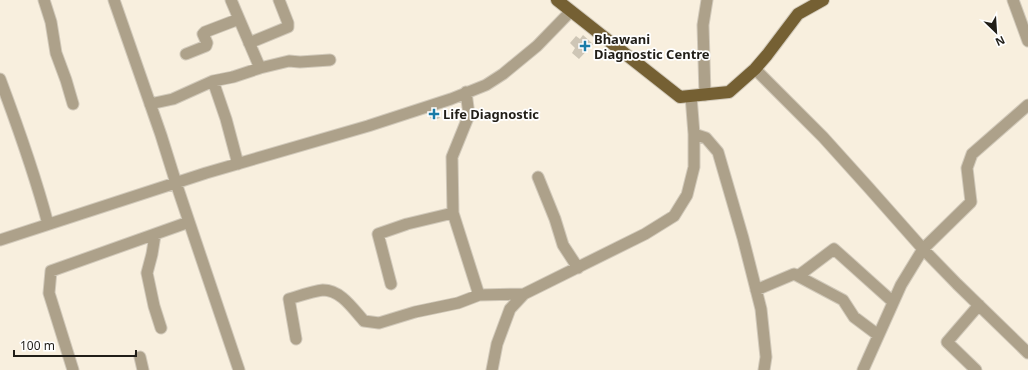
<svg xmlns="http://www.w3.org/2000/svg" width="1028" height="370" font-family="'Noto Sans',sans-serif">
	<rect width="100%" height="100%" fill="#f8efde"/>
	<path fill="#cec6b6" d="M583 35 593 44 579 59 572 53 575 48 570 43 576 36 580 39Z
		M435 107 440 118 432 121 427 111Z"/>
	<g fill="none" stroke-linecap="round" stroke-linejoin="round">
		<defs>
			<path id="minor" d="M44 0 51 22 56 53 66 80 73 104
				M114 0 161 135 176 183 239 370
				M231 0 260 68
				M1013 0 1028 41
				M249 43 288 27V23L279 0
				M186 54 206 46 207 43 203 34 205 32 239 19
				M755 69 823 137 869 188 923 249 957 284 1028 353
				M0 79C18 127 35 175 48 224
				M213 81 226 119 238 164
				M466 92 469 115 452 157 453 213 479 295
				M705 95 703 25 707 0
				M150 104 173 99 213 81 233 77 260 68 289 61 300 62 330 60
				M694 134 706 138 718 152 743 238 761 309 766 357 764 370
				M538 177 555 219 563 245 578 268
				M155 235 152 254 147 273 154 306 161 328
				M0 240 206 173 368 126 451 99 486 85 503 74 537 46 571 11
				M798 276 834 249 893 302
				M391 284 378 234 407 224 453 213
				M756 290 794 274 843 300 854 317 878 335
				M296 339 289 299C299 296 313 291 323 290 341 290 353 309 364 321L379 323 415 312 458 303 479 295 524 294
				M140 357 143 370
				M73 370 49 293 51 271 189 222
				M492 370 497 344 510 309 524 294 645 234 674 216 687 195 694 167V134L691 96
				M863 370 901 285 923 249 971 202 967 168 972 154 1028 105
				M976 370 947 342 979 305"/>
			<path id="major" d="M557 0 680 97 729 92 755 69 767 55 798 14 823 0"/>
		</defs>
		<use href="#minor" stroke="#d1c9ba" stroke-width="13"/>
		<use href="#major" stroke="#d1c9ba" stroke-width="14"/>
		<use href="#minor" stroke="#ada18a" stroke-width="11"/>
		<use href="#major" stroke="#756033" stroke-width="12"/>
	</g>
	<g fill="#1a7ba7" stroke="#fff" stroke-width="1.5">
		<path d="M583 40h4v4h4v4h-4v4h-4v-4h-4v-4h4z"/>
		<path d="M432 108h4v4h4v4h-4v4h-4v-4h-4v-4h4z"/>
	</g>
	<g text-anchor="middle" stroke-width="3.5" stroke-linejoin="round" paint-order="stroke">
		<g font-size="13" font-weight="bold" fill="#211e18" stroke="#fff" text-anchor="start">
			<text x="594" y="44">Bhawani<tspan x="594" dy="15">Diagnostic Centre</tspan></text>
			<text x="443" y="119">Life Diagnostic</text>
		</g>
	</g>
	<g transform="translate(996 32) rotate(155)" stroke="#ffffff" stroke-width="3" paint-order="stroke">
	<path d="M0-3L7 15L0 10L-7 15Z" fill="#211e18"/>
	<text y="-6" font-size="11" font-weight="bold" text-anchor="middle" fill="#211e18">N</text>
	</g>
	<path d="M14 350v6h122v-6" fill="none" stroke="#211e18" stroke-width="2"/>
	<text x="20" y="350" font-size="12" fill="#211e18" stroke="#ffffff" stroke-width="3" paint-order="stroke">100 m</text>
</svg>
